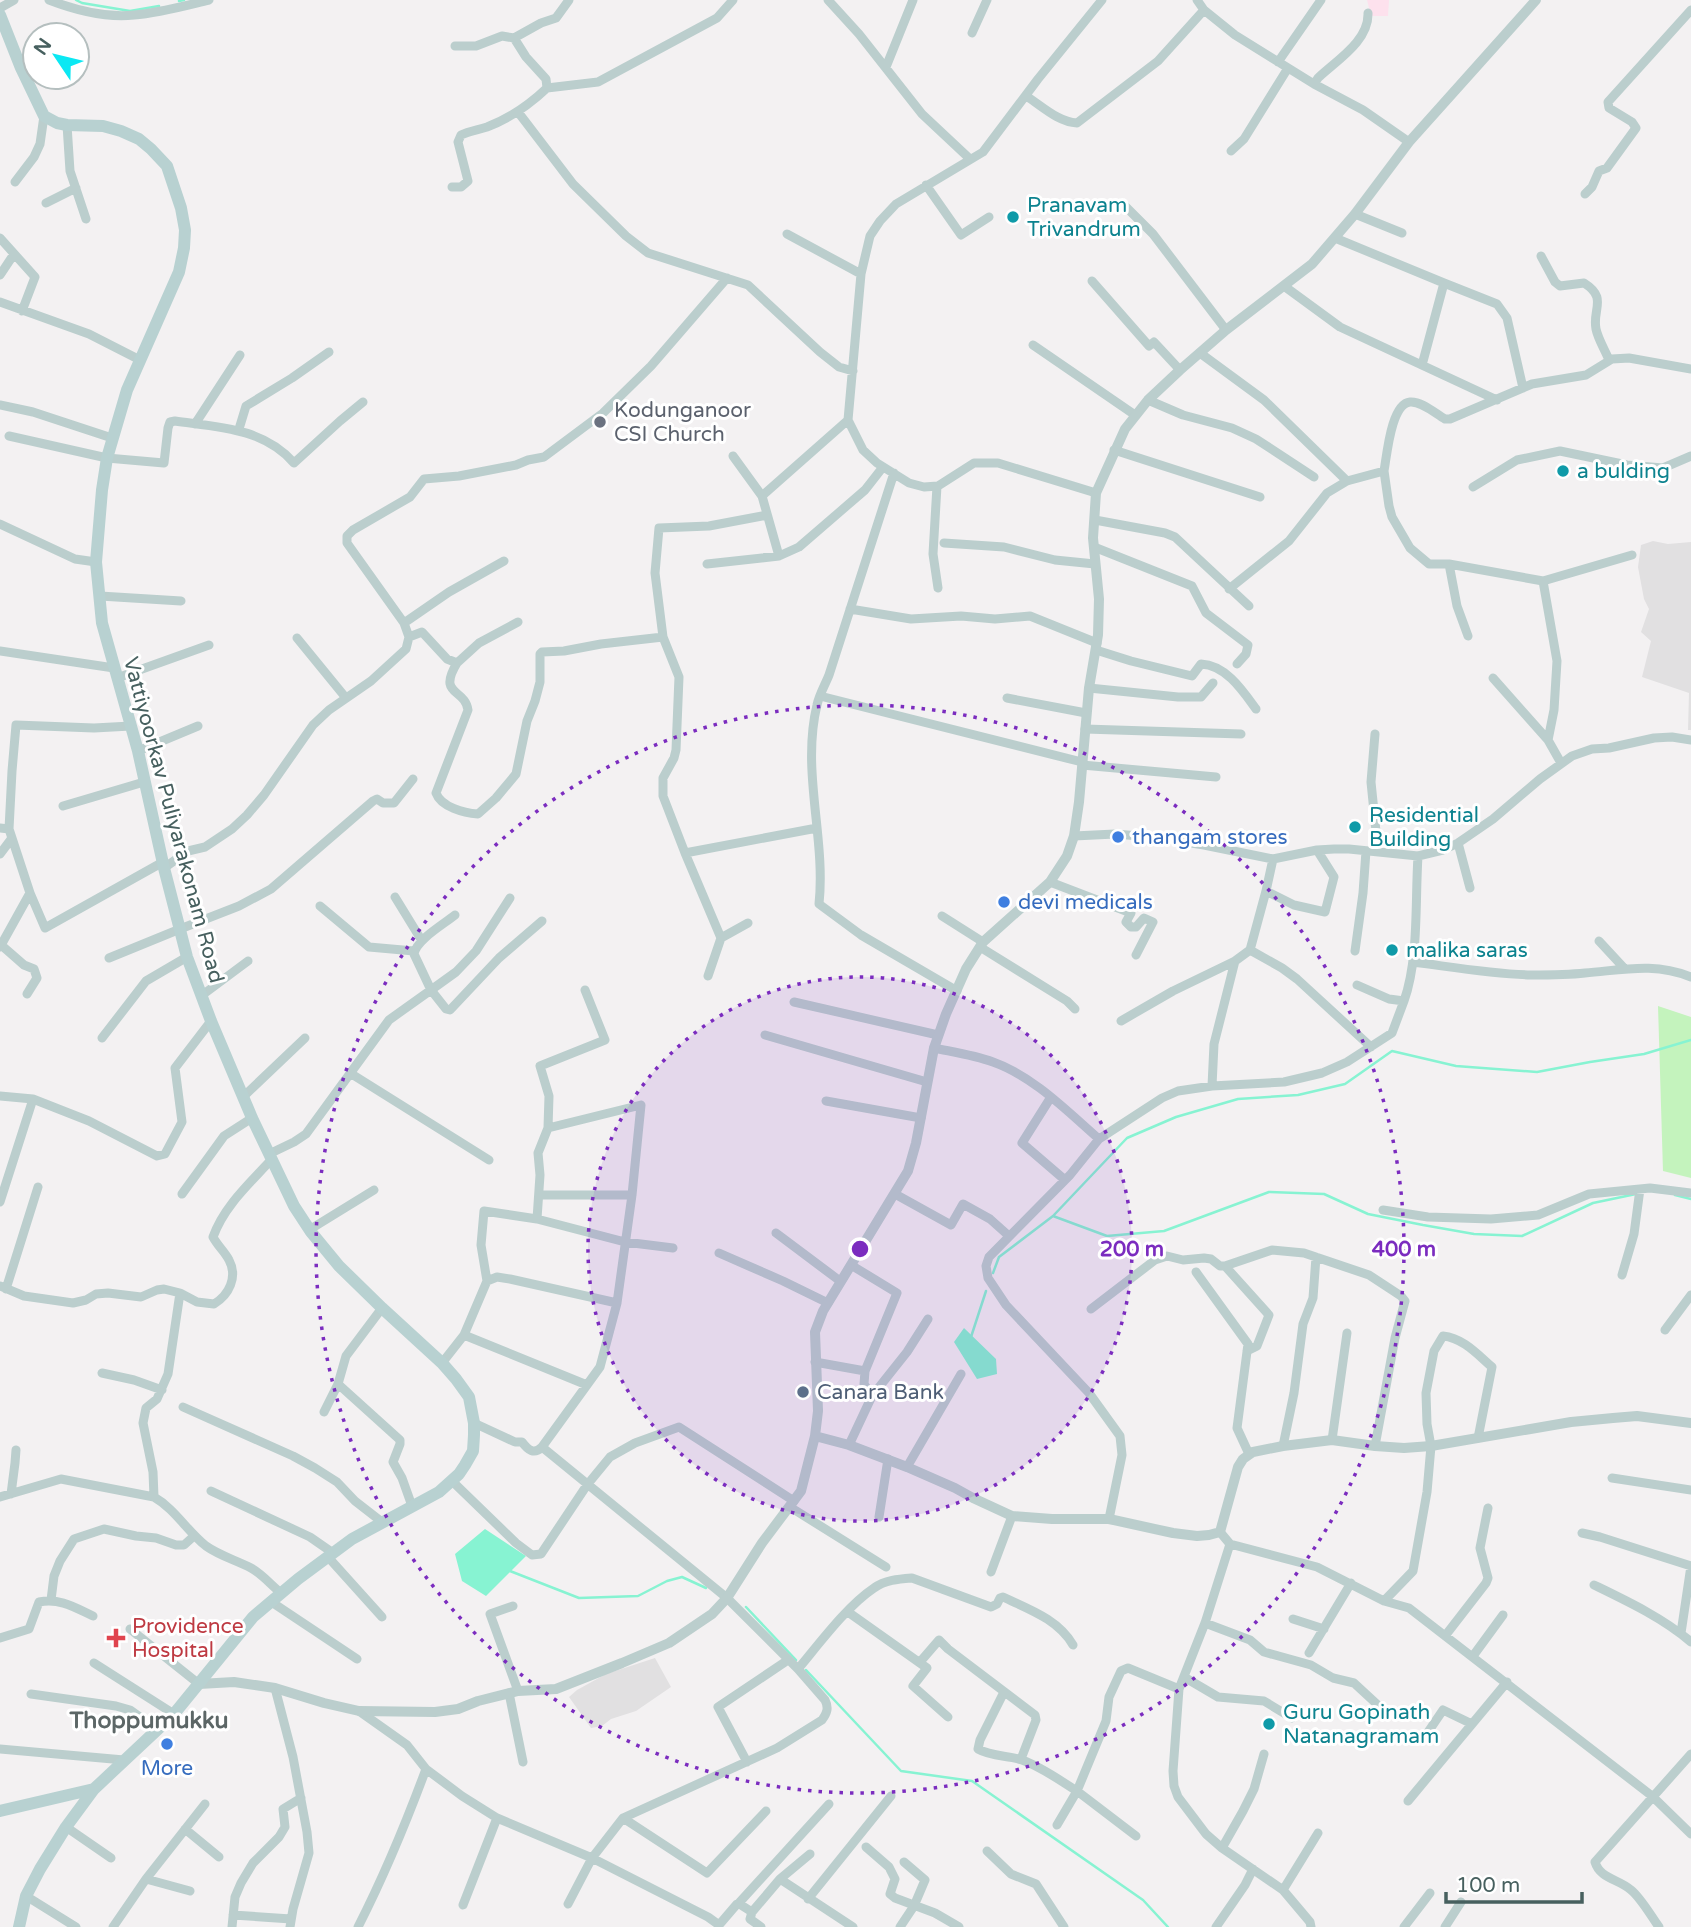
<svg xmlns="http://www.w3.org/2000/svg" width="1691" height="1927" font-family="'Varela Round',sans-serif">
	<rect width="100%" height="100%" fill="#f3f1f2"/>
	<path fill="#e1e0e1" d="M1653 541 1668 544 1691 542V730H1688L1689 693 1642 677 1651 641 1641 632 1649 609 1644 599 1638 567 1641 545Z
		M655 1658 671 1687 636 1711 611 1719 602 1726 591 1728 569 1697 577 1690 606 1674Z"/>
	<path fill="#fde1ed" d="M1367 0H1389L1388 16H1371Z"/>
	<path fill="#c4f3bd" d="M1658 1006 1691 1017V1178L1663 1171Z"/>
	<path fill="#87f3d2" d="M964 1328 996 1359 997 1374 977 1379 954 1342Z
		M485 1529 526 1556 486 1596 462 1581 455 1554Z"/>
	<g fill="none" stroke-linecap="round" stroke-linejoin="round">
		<path stroke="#87f3d2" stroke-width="2.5" d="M76 0 82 3 130 11 159 6
			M179 1 184 0
			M1675 1195 1691 1199
			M1053 1216 1107 1236 1164 1231 1269 1192 1324 1194 1368 1214 1423 1225 1474 1234 1522 1236 1593 1203 1636 1194
			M993 1273 999 1257 1053 1216 1127 1138 1176 1117 1238 1099 1298 1095 1345 1084 1392 1051 1456 1066 1537 1072 1590 1062 1644 1054 1691 1040
			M971 1337 986 1291
			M510 1571 579 1598 638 1596 667 1581 682 1577 706 1588
			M746 1607 796 1660
			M806 1670 901 1771 972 1781 1143 1900 1168 1927"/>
		<path stroke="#bbcecd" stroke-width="9" d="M49 0C75 10 106 18 134 15 159 13 184 6 209 0
			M828 0 859 34 922 114 970 159
			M1197 0 1204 10 1235 35 1314 84 1363 110 1409 142
			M0 8 14 0
			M972 33 987 0
			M455 46H476L502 36 514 38 541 23 556 18 569 0
			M1278 62 1321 0
			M886 67 913 0
			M1314 84 1318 78C1337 60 1369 41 1368 13
			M547 88 598 82 717 18 733 0
			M1026 96C1042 106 1058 122 1077 123L1158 61 1204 10
			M518 112 573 184 626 236 648 253 748 285 820 352 839 367 853 371
			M67 125 70 171 86 219
			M1231 151 1244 139 1288 68
			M15 182 34 157 40 144 44 116
			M926 185 961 235 989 217
			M452 187H461L468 181 458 142 461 135C469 131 478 130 487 127 511 118 529 105 547 88L546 79 526 57 514 38
			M1585 194 1592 187 1599 171 1607 168 1636 128 1632 122 1609 108 1608 102 1691 10
			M46 203 76 188
			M1122 203 1153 234 1226 330
			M1355 214 1402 233
			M787 234 861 274
			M0 238 35 277 22 311
			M1335 238 1444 283 1497 304 1507 318 1523 388
			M1541 256 1555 282 1560 286 1584 283C1608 298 1592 309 1596 329 1598 339 1605 350 1609 360
			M0 275 14 254
			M1092 281 1149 346 1154 342 1180 370
			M1284 286 1340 327 1497 400
			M0 302 89 334 140 360
			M1033 345 1135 415
			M1200 353 1264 400 1347 481
			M1422 365 1444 283
			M1148 400 1183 415 1232 428 1256 439 1314 477
			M0 405 33 412 112 438
			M848 420 861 274 870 236 880 221 896 204 983 152 1038 79 1102 0
			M195 424 240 355
			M239 429 246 406 292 378 329 352
			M9 436 107 458 164 463 168 428 170 422 175 421C218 427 264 428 294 463L340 421 363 402
			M1114 450 1260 497
			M1384 471 1389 506 1392 517 1410 548 1429 564H1449L1543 581
			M894 473 829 675C825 685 819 695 817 705 801 771 826 838 819 904L861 935 957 991
			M937 486 933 554 938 588
			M1473 487 1517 460 1560 451 1627 465 1663 468 1691 456
			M762 496 848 420 863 450 877 463 909 483 924 487 938 486 974 463H998L1096 493
			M1095 520 1165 533 1175 537 1249 606
			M0 524 75 559 96 562
			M944 543 1004 547 1055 560 1095 564
			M1094 547 1192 586 1206 613 1248 645 1246 654 1237 664
			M779 556 799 547 865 490 883 467
			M707 564 779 556 762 496 733 456
			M1449 564 1457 606 1468 636
			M1229 589 1289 541 1327 493 1347 481 1384 471C1387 455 1391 404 1410 402 1422 401 1436 414 1445 419H1450L1532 384 1586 375 1612 359 1629 358 1691 369
			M100 596 181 601
			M850 609 911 619 961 616 995 619 1030 616 1097 643
			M404 623 449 592 504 561
			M409 637 422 632 447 659 457 663 479 643 518 622
			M663 637 655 573 659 528 709 526 767 515
			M297 638 346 698
			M1096 650 1131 661 1192 676 1201 664C1226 665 1243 691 1256 709
			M0 651 114 668
			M457 663C437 696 465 688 468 710L436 793C441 807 464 813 478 814L496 798 516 774 527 721 535 701 540 682V654L542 652 564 651 601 644 663 637 679 677 676 750 674 758 663 778V796L685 853 721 938 708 976
			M117 678 209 645
			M1493 678 1548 740 1561 763
			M1089 688 1178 697H1201L1213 683
			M820 696 1082 762
			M1007 698 1086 713
			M1085 729 1241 734
			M1375 734 1371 782 1378 851
			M1548 740 1554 710 1557 661 1543 581 1632 555
			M138 751 198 726
			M1082 765 1216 777
			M63 806 144 782
			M0 828 9 829 12 771 16 725 94 728 131 726
			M1074 836 1115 834 1152 837 1204 845 1273 859 1317 850 1334 849H1349L1418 856 1443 850 1458 843 1493 819 1540 779 1572 756 1592 749 1609 748 1654 738 1672 737 1691 740
			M1458 843 1470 888
			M685 853 817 828
			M0 854 12 838
			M164 868 188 851 205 847 232 829 247 815 264 795 313 725 329 710 371 681 406 649 409 637 404 623 347 543V536L353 530 410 497 424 479 459 476 516 465 528 460 544 457 603 413 651 366 727 278
			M1050 882 1131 913 1126 922 1131 927H1136L1144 918 1153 922 1136 955
			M1266 891 1294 905 1325 912 1334 877 1317 850
			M30 893 45 928 163 862
			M395 897 422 941
			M320 906 369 947 414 951
			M455 915C444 924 416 940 414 954L431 990 456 972 476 951 510 898
			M942 916 983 942
			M180 929 239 906 271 889 373 801 377 799 383 803H394L413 779
			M721 938 748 923
			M1599 941 1624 968
			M1 945 24 965 34 969 37 978 27 994
			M0 947 30 893 9 829
			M980 947 1067 1001 1075 1009
			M1250 950 1282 968 1297 979 1371 1047
			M1355 951 1363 893 1366 851
			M109 958 180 929
			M1413 962C1452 967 1492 974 1531 975 1549 975 1567 975 1585 973 1623 970 1654 962 1691 977
			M1357 985 1389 999 1404 1001C1419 959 1415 902 1418 856
			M201 996 248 961
			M794 1002 938 1035
			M1121 1021 1173 991 1235 961
			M765 1035 927 1082
			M102 1038 146 981 187 957
			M934 1048C953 1052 974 1055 993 1062 1033 1076 1067 1111 1099 1139
			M350 1073 489 1160
			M1212 1086 1214 1044 1235 961 1250 950 1266 891 1273 859
			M0 1096 33 1099 89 1121 157 1156 165 1154 182 1122 175 1068 211 1021
			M243 1097 305 1038
			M1051 1097 1022 1143 1065 1180
			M826 1101 921 1118
			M269 1154 294 1142 306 1134 389 1020 431 990 446 1009 450 1010 499 958 542 921
			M182 1194 224 1136 252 1118
			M895 1194 951 1225 963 1204 990 1219 1009 1236
			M539 1195H632
			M0 1202 33 1099
			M1383 1210 1428 1217 1491 1219 1538 1215 1589 1194 1650 1188 1691 1193
			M537 1219 540 1175 538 1153 548 1128 549 1096 540 1066 605 1040 585 990
			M309 1230 374 1190
			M776 1233 840 1281
			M719 1253 783 1281 828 1303
			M1225 1266 1269 1315 1257 1346 1247 1351
			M1196 1272 1248 1344 1237 1428 1249 1454
			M1622 1275 1634 1234 1640 1189
			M487 1281 497 1277 510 1279 617 1303
			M0 1286 24 1296 73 1303 86 1300 96 1294 108 1293 141 1297 157 1290 164 1289 180 1293 168 1374 157 1399 146 1408 143 1423 153 1472 154 1497C175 1509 187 1531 206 1546 220 1556 236 1560 251 1568 262 1574 271 1585 281 1593
			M6 1289 38 1187
			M180 1293 197 1302 214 1304C229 1295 238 1277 229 1260 225 1252 217 1245 213 1237 224 1206 250 1183 271 1160
			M382 1308 346 1356 338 1384 400 1440V1444L393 1462 402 1478 412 1506
			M1091 1309 1155 1260 1167 1256 1183 1260 1204 1258 1211 1259 1220 1266H1225L1272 1250 1304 1253 1369 1275 1401 1296 1405 1301 1395 1338 1375 1446
			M1665 1330 1691 1295
			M464 1335 587 1385
			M815 1362 865 1371
			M442 1363 464 1335 487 1281 481 1245 484 1211 537 1219 625 1242 673 1248
			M102 1373 134 1380 162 1390
			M872 1396 907 1352 928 1319
			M183 1407 293 1456 315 1468 337 1482 355 1501 382 1522
			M324 1412 338 1384
			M474 1423 515 1442H522C528 1450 534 1455 542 1447L727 1598 798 1669 825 1700C829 1708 827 1713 822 1720L777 1748 623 1818 592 1858 568 1904
			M1332 1440 1347 1333
			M849 1445 872 1396 864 1384 865 1371 897 1293 851 1265
			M1283 1446 1294 1393 1303 1324 1313 1298 1316 1257
			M542 1447 600 1367 617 1303 632 1195 641 1105 548 1128
			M907 1467 961 1374
			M1612 1478 1691 1490
			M452 1481 516 1543 532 1555 541 1554 587 1485 610 1457 635 1443 679 1427 794 1501
			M211 1491 310 1537 333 1553
			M11 1494 15 1463 16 1450
			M0 1497 61 1479 154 1497
			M790 1507 886 1567
			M879 1517 888 1459
			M1109 1519 1122 1455 1120 1436 1089 1393 1006 1305 988 1278 986 1266 989 1257 1070 1175 1099 1139 1162 1098 1178 1091 1212 1086 1284 1082 1322 1073 1347 1062 1392 1033 1404 1001
			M1220 1532 1230 1544 1317 1567 1384 1601 1409 1608 1652 1796 1691 1834
			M1582 1533 1600 1537 1691 1566
			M328 1557 382 1617
			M991 1572 1012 1516
			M1594 1585C1627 1601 1663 1618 1691 1642
			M51 1600 54 1576 60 1561 74 1539 104 1529 136 1536 156 1538 176 1545H184L194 1536
			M270 1601 357 1659
			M1384 1601 1413 1571 1427 1492 1431 1446 1427 1424 1426 1393 1434 1351 1443 1336C1463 1338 1477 1354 1492 1367L1478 1438
			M513 1606 490 1614 518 1691
			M848 1612 927 1668 913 1686 948 1717
			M1293 1619 1324 1629
			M1205 1623 1250 1640 1264 1652 1311 1665 1333 1678 1354 1683 1380 1707
			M130 1629 199 1684
			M1681 1633 1691 1566
			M1445 1636 1486 1583 1488 1578 1480 1548 1488 1508
			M0 1638 29 1629 39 1602C60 1598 74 1607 93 1616
			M1309 1653 1351 1583
			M1473 1656 1503 1615
			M920 1662 939 1640 948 1649 1035 1715 1036 1720 1021 1759
			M94 1663 174 1714
			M798 1669C819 1644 847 1606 874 1588 885 1580 899 1579 912 1578L991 1607 997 1604 1000 1598 1003 1597C1028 1609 1058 1619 1073 1645
			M1184 1677 1218 1697 1264 1701 1292 1718
			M275 1688 293 1757 307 1832 309 1853 293 1909 290 1927
			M1179 1689 1173 1771 1174 1786 1178 1797 1206 1834 1222 1848 1283 1890 1310 1922 1311 1927
			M1004 1692 980 1740 978 1749C992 1757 1008 1755 1022 1760 1042 1767 1059 1780 1077 1791L1106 1721 1109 1697 1121 1671 1128 1668 1179 1689 1205 1623 1230 1544
			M509 1693 523 1762
			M31 1694 116 1706 130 1710 158 1730
			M359 1711 407 1745 426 1769 462 1796 497 1818 592 1858 708 1917 719 1925 737 1904 741 1905 752 1912 780 1879 853 1927
			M1426 1735 1443 1710 1472 1724
			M0 1749 124 1760
			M747 1762 718 1707 788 1660
			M1408 1801 1507 1682
			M623 1818 707 1873 766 1811
			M1057 1825 1077 1791 1136 1836
			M66 1827 111 1858
			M185 1829 219 1857
			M866 1847 889 1867 895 1879 890 1894 895 1898 935 1913 959 1927
			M1222 1848 1243 1811 1254 1789 1264 1754
			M987 1851 1011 1874 1036 1884 1064 1927
			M146 1879 190 1891
			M780 1879 810 1854
			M1283 1890 1318 1833
			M26 1896 76 1927
			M808 1899 891 1796
			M738 1904 829 1804
			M463 1905 497 1818
			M752 1912 750 1919 761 1927
			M233 1915 291 1919
			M113 1927 146 1879 205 1804
			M232 1927 235 1897 241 1883 253 1863 279 1837 285 1827 283 1809 301 1798
			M358 1927C384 1876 406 1823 426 1769
			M900 1927 914 1906 925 1880 904 1862
			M1216 1927 1245 1885 1253 1869
			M1404 1927 1430 1893
			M1445 1927 1461 1902
			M1659 1927C1651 1916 1641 1898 1631 1890 1619 1879 1600 1879 1595 1862L1691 1754"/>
		<path stroke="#bbcecd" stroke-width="10" d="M815 1436 818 1411 815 1332 823 1311 908 1171 916 1143 934 1048 946 1014 966 969 983 942 1050 882 1067 856 1074 836 1079 802 1089 688 1098 635 1099 599 1093 538 1096 493 1125 429 1148 400 1180 370 1226 330 1312 264 1355 214 1409 142 1536 0
			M199 1684 234 1682 275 1688 324 1703 359 1711 435 1712 458 1709 478 1701 518 1691 556 1689 622 1663 669 1643 712 1614 727 1598 762 1543 801 1491 815 1436 849 1445 907 1467 955 1488 973 1498 1012 1516 1052 1519H1109L1173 1533 1197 1536 1209 1535 1220 1532 1238 1467 1243 1459 1253 1452 1283 1446 1332 1440 1375 1446 1404 1448 1431 1446 1571 1422 1613 1418 1637 1416 1691 1423"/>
		<path stroke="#b8d1d1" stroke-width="12" d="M0 15 21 68 44 116 57 123 67 125 103 126 121 131 139 139 151 149 167 166 181 208 185 230 184 248 179 272 127 390 107 458 102 490 96 562 102 623 138 751 164 868 187 957 211 1021 252 1118 294 1206 311 1232 339 1266 382 1308 442 1363 456 1379 469 1397 474 1423V1435L473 1451 465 1465 459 1474 439 1492 352 1539 298 1579 253 1617 174 1714 94 1789 66 1827 40 1869 26 1896 19 1927
			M0 1811 94 1789"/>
	</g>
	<circle cx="860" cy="1249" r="272" fill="#7b2cbf" fill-opacity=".12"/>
	<g fill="none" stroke="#7b2cbf" stroke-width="3.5" stroke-dasharray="3.5 7">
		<circle cx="860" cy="1249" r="272"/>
		<circle cx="860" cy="1249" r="544"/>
	</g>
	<g fill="#0f9aa8" stroke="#fff" stroke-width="2.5">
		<circle cx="1013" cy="217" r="7"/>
		<circle cx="1563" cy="471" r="7"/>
		<circle cx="1355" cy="827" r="7"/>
		<circle cx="1392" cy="950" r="7"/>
		<circle cx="1269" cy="1724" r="7"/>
	</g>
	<circle fill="#6b7280" stroke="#fff" stroke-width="2.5" cx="600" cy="422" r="7"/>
	<g fill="#3f7fe0" stroke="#fff" stroke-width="2.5">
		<circle cx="1118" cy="837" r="7"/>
		<circle cx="1004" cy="902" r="7"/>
		<circle cx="167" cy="1744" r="7"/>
	</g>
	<circle fill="#5c6f8a" stroke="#fff" stroke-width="2.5" cx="803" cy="1392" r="7"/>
	<path fill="#e0444e" stroke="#fff" stroke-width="2.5" d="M112.5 1627.5h7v7h7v7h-7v7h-7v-7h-7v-7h7z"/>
	<g text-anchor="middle" stroke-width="6" stroke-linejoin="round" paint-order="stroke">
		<g font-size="21" fill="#0d838f" stroke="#fff" text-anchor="start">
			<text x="1027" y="212">Pranavam<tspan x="1027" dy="24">Trivandrum</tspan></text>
			<text x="1577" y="478">a bulding</text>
			<text x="1369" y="822">Residential<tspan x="1369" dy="24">Building</tspan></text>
			<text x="1406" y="957">malika saras</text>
			<text x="1283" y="1719">Guru Gopinath<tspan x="1283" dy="24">Natanagramam</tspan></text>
		</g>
		<g font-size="21" fill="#5b616d" stroke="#fff" text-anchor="start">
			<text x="614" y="417">Kodunganoor<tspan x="614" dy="24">CSI Church</tspan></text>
		</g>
		<g font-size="21" fill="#47605f" stroke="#fff">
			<text transform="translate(174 820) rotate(75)" y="7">Vattiyoorkav Puliyarakonam Road</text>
		</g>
		<g font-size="21" fill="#366cbe" stroke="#fff" text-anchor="start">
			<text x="1132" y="844">thangam stores</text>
			<text x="1018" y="909">devi medicals</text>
			<text x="167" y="1775" text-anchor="middle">More</text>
		</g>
		<g font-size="21" fill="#4e5e75" stroke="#fff" text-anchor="start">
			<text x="817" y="1399">Canara Bank</text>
		</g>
		<g font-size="21" fill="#be3a42" stroke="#fff" text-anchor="start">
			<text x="132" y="1633">Providence<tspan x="132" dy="24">Hospital</tspan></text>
		</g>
		<g font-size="23" font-weight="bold" fill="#5c6666" stroke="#fff">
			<text x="149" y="1728">Thoppumukku</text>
		</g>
	</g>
	<circle cx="860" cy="1249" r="10" fill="#7b2cbf" stroke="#fff" stroke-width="3.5"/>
	<g font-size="21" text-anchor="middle" font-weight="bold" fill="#7b2cbf" stroke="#fff" stroke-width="6" stroke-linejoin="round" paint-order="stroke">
		<text x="1132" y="1256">200 m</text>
		<text x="1404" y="1256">400 m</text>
	</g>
	<g transform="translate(56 56) rotate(305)"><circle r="33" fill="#ffffff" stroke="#b5bfbf" stroke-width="2"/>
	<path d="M0-5L12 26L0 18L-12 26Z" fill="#0be8f3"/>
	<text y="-10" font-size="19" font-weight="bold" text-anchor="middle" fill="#47605f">N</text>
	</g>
	<path d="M1446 1892v10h136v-10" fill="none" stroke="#47605f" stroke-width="3.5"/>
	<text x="1456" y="1892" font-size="21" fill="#47605f" stroke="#ffffff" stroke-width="5" paint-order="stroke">100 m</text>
</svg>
